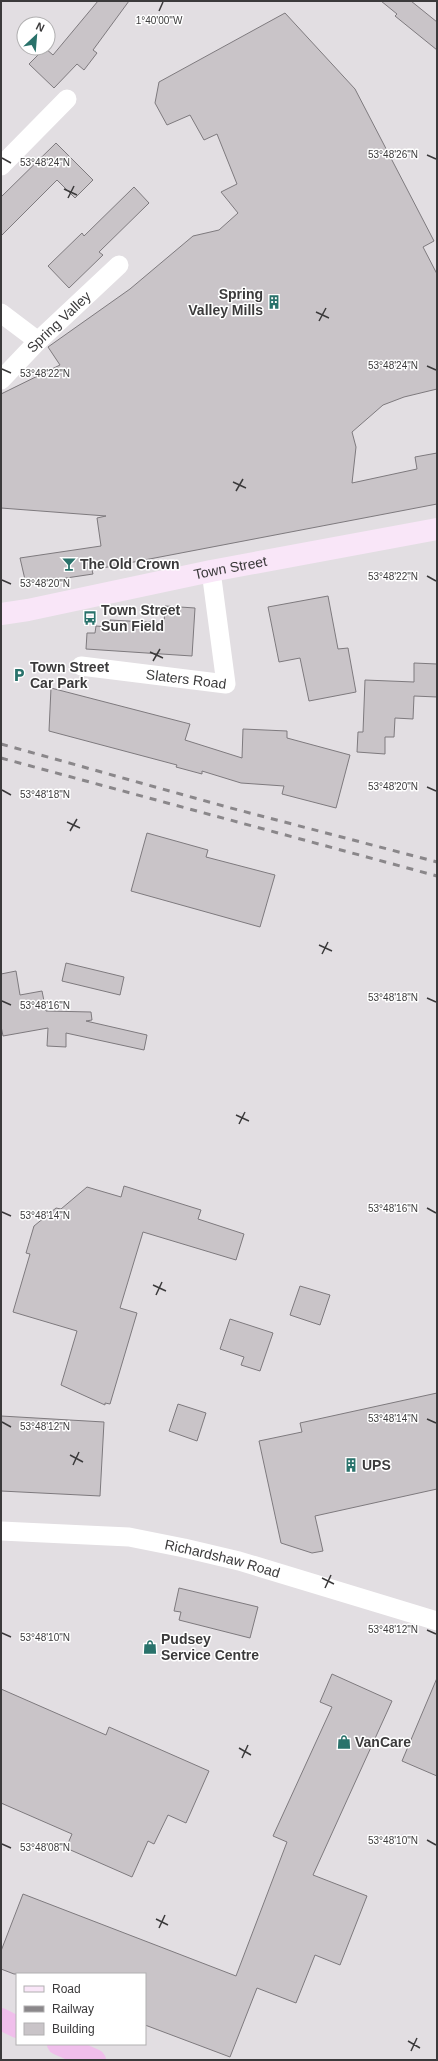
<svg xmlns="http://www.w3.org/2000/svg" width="438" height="2061" font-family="Arial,sans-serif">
	<rect width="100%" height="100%" fill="#e2dee2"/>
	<path fill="#c9c4c8" stroke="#7e7a7e" d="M98 1H129L93 50 97 53 84 70 77 64 54 88 29 64 45 48 53 55Z
		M381 1H411L437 22V50L395 16 397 14Z
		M285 13 355 89 434 241 423 247 437 274V389L404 397 383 405 352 432 356 447 352 483 417 469 415 457 437 453V504L92 570 93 574 26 584 20 558 101 546 97 518 106 516 1 508V394L60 365 48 347 130 289 193 236 219 230 238 213 221 192 237 184 217 134 204 140 190 115 167 125 155 103 159 82Z
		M56 143 93 180 75 198 57 180 1 236V197Z
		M134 187 149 203 99 252 103 255 69 288 48 266 82 233 84 236Z
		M328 596 338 649 348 648 356 692 309 701 300 658 279 662 268 607Z
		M165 606 195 608 192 656 86 649 87 633H95L96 626 109 627 110 620 164 623Z
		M414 663 437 664V697L414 696 413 719 395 718 394 737H385V754L357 752 358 732H363L365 680 414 682Z
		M51 688 190 724 185 740 242 758 243 729 287 731V738L350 755 336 808 282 794 284 786 241 783 202 771V774L176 767 177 765 49 731Z
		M147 833 208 850 206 857 275 875 260 927 131 891Z
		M66 963 124 977 120 995 62 981Z
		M16 971 20 995 42 991 46 1011 91 1012 92 1020 86 1021 147 1035 144 1050 66 1033V1047L47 1046 48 1028 3 1036 1 1026V974Z
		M124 1186 201 1210 198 1219 244 1234 236 1260 143 1232 120 1308 137 1313 110 1404 105 1403V1405L61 1385 77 1331 13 1312 30 1254 26 1253 34 1226 56 1208 61 1209 87 1187 121 1197Z
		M300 1286 330 1295 320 1325 290 1315Z
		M230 1319 273 1333 260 1371 241 1365 244 1357 220 1349Z
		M437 1393V1489L315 1516 323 1551 312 1553 281 1543 259 1441 302 1432 300 1423Z
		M178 1404 206 1413 197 1441 169 1431Z
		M1 1416 104 1422 100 1496 1 1491Z
		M179 1588 258 1607 250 1638 179 1620 181 1612 174 1611Z
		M332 1674 392 1701 313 1875 367 1896 340 1965 315 1955 296 2003 257 1988 230 2057 145 2025V1974H14L1 1969V1951L23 1894 236 1976 287 1842 273 1836 332 1707 320 1702Z
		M437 1678V1776L402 1761Z
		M1 1689 106 1735 109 1727 209 1771 186 1823 168 1815 154 1844 148 1841 132 1877 66 1848 72 1834 1 1803Z"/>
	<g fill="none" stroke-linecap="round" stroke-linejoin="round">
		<g stroke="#fff" stroke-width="19">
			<path d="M1 166 67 99"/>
			<path d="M1 313 38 341"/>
			<path id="s1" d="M1 380 38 341 119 265"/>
			<path id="s2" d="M81 666 226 684 211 571"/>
			<path id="s3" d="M1 1531 129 1537 184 1548 239 1561 437 1621"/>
		</g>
		<path stroke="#f9e6f8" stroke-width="22" id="s4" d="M1 614 28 610 211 571 437 529"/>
		<path stroke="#f0beeb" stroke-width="22" d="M1 2019 17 2027
			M58 2044 95 2060"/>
		<path stroke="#8a878a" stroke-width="3" stroke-dasharray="7 7" stroke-linecap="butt" d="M1 744 227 807 437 862
			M1 758 437 876"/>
	</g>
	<path fill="none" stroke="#3b3a3b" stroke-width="1.5" d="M159 11 163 2M427 155 436 159M2 158 11 163M64 189 77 195M68 198 74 186M316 312 329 318M319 321 326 308M427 366 436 370M2 369 11 373M233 482 246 488M236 491 243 479M427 576 436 581M2 580 11 584M150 652 163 658M153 661 160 649M427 787 436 791M2 790 11 795M67 822 80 828M70 831 77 819M319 945 332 951M322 954 328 942M427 998 436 1002M2 1001 11 1005M236 1115 249 1121M239 1124 245 1112M427 1208 436 1213M2 1212 11 1216M153 1285 166 1291M156 1295 162 1282M427 1419 436 1423M2 1422 11 1427M70 1455 83 1462M73 1465 79 1452M322 1578 334 1584M325 1588 331 1575M427 1630 436 1634M2 1633 11 1637M239 1748 251 1755M242 1758 248 1745M427 1840 436 1845M2 1844 11 1848M156 1919 168 1925M159 1928 165 1915M408 2041 420 2048M411 2051 417 2038"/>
	<defs>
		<symbol id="building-bare" viewBox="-9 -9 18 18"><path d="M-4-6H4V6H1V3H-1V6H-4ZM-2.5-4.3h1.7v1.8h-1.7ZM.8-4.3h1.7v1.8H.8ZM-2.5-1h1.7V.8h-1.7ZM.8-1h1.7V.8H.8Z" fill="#29726b" stroke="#fff" stroke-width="2.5" paint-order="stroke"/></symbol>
		<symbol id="bar-bare" viewBox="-9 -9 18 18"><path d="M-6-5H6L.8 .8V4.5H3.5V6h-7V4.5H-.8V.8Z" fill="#29726b" stroke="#fff" stroke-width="2.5" paint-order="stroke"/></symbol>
		<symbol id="bus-bare" viewBox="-9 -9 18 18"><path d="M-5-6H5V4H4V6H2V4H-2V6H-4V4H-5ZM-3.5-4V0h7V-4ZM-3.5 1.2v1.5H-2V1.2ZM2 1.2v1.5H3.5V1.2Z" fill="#29726b" stroke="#fff" stroke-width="2.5" paint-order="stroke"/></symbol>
		<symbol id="parking-bare" viewBox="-9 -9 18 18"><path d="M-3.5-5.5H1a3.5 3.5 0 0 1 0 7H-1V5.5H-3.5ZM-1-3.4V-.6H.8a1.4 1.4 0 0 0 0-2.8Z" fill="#29726b" stroke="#fff" stroke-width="2.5" paint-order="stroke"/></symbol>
		<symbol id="shop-bare" viewBox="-9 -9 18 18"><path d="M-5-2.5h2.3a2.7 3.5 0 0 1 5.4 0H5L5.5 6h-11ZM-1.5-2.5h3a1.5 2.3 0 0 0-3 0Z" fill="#29726b" stroke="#fff" stroke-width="2.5" paint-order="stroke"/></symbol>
	</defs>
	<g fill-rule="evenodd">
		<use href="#building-bare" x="264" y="292" width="20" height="20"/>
		<use href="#bar-bare" x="59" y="554" width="20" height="20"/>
		<use href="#bus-bare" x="80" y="608" width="20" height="20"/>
		<use href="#parking-bare" x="9" y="665" width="20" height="20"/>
		<use href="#building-bare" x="341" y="1455" width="20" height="20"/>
		<use href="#shop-bare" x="140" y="1637" width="20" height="20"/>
		<use href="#shop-bare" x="334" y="1732" width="20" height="20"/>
	</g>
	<g text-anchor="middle" stroke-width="3" stroke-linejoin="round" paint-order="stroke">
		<g font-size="14" font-weight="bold" fill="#3b3a3b" stroke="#fff" text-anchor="start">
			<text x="263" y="299" text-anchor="end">Spring<tspan x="263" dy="16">Valley Mills</tspan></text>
			<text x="80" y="569">The Old Crown</text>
			<text x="101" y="615">Town Street<tspan x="101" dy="16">Sun Field</tspan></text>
			<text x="30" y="672">Town Street<tspan x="30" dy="16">Car Park</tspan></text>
			<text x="362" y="1470">UPS</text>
			<text x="161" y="1644">Pudsey<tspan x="161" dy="16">Service Centre</tspan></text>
			<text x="355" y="1747">VanCare</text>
		</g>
		<g font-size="14" fill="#3b3a3b" stroke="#fff">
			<text dy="5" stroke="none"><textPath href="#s1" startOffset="82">Spring Valley</textPath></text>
			<text dy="5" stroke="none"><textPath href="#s4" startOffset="234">Town Street</textPath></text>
			<text dy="5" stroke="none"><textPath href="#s2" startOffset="106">Slaters Road</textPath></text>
			<text dy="5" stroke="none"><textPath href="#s3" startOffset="224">Richardshaw Road</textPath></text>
		</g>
	</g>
	<g font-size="10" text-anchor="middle" fill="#3b3a3b" stroke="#fff" stroke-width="3" stroke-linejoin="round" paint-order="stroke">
		<text x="159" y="24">1°40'00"W</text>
		<text x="393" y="158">53°48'26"N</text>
		<text x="45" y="166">53°48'24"N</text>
		<text x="393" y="369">53°48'24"N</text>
		<text x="45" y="377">53°48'22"N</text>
		<text x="393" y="580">53°48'22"N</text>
		<text x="45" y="587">53°48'20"N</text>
		<text x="393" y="790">53°48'20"N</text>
		<text x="45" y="798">53°48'18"N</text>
		<text x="393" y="1001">53°48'18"N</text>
		<text x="45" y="1009">53°48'16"N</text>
		<text x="393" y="1212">53°48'16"N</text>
		<text x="45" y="1219">53°48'14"N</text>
		<text x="393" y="1422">53°48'14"N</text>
		<text x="45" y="1430">53°48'12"N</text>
		<text x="393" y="1633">53°48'12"N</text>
		<text x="45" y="1641">53°48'10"N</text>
		<text x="393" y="1844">53°48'10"N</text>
		<text x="45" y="1851">53°48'08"N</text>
	</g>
	<rect width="438" height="2061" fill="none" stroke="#3b3a3b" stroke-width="4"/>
	<rect x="16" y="1973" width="130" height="72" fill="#ffffff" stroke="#b1b0b1"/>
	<rect x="24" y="1986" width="20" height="6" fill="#f9e6f8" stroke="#b1b0b1"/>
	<text x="52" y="1993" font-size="12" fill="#3b3a3b">Road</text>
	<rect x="24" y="2006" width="20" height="6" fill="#8a878a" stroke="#b1b0b1"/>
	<text x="52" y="2013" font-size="12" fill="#3b3a3b">Railway</text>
	<rect x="24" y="2023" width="20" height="12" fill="#c9c4c8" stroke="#b1b0b1"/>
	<text x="52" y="2033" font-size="12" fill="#3b3a3b">Building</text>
	<g transform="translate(36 36) rotate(26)"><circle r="19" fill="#ffffff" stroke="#b1b0b1"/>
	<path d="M0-3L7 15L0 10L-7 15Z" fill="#29726b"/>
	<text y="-6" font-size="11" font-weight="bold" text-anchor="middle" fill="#3b3a3b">N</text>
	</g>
</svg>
